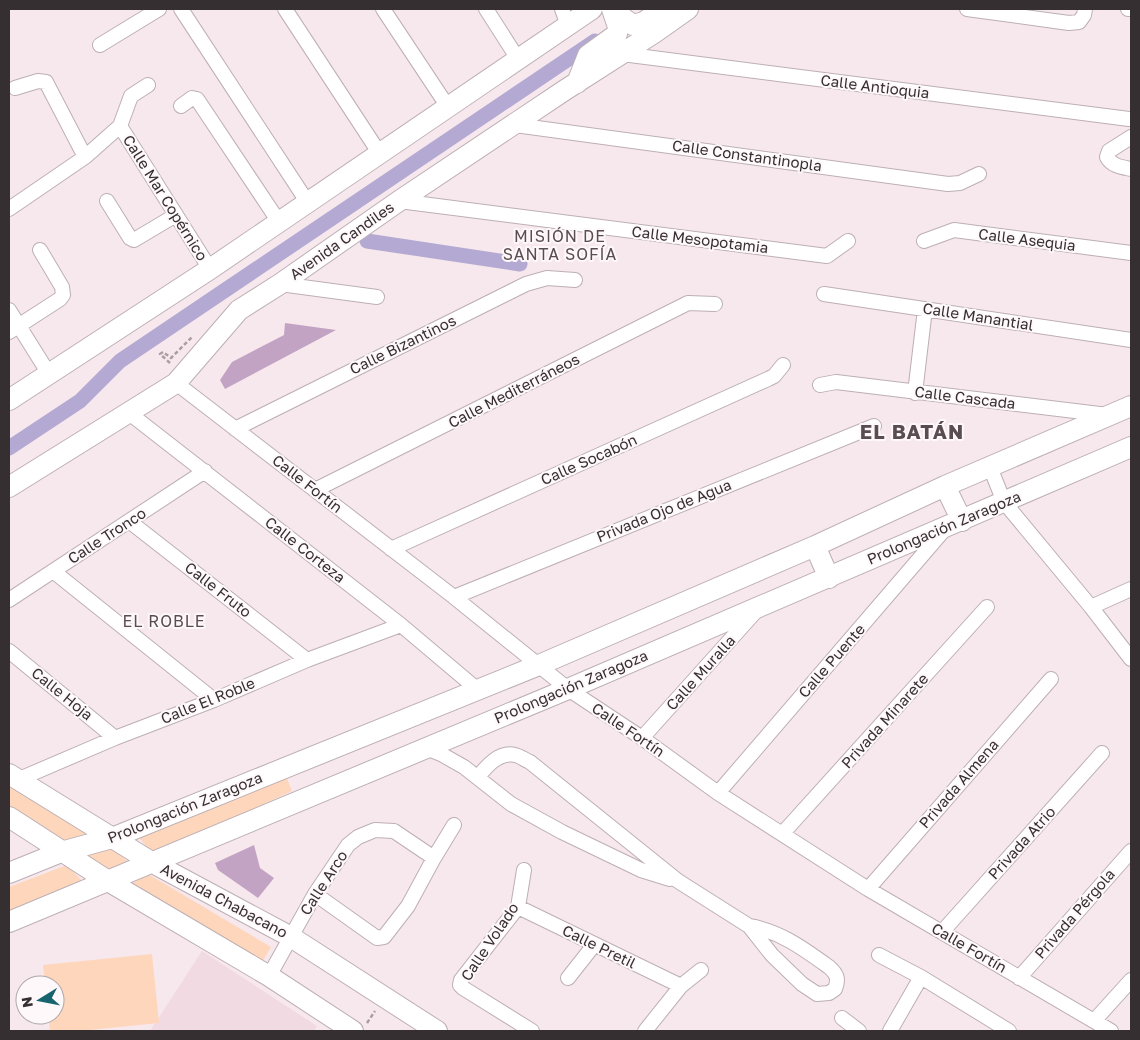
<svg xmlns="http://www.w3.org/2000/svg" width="1140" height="1040" font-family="'Golos Text',sans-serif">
	<rect width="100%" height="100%" fill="#f7e8ed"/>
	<path fill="#f1dae1" d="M202 951 317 1026 314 1031H150Z"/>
	<path fill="#fed6bb" d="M9 776 99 836 61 848 9 813Z
		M286 776 292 791 153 855 138 836Z
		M110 847 127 861 107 871 87 856Z
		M67 865 85 884 9 911V887Z
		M148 874 271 947 259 967 128 886Z
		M152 954 159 1023 80 1031H50L48 1015H55V985H45L43 965Z"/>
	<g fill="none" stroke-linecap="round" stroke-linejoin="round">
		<path stroke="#b3a9d2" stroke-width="15" d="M367 241 520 264
			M9 448 80 401 120 361 595 41"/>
	</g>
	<path fill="#c3a3c3" d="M285 323 336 330 225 389 220 380 232 362 284 335Z
		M254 845 260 868 274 878 258 898 218 870 215 863Z"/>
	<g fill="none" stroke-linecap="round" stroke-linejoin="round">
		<defs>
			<path id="street" d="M181 9 308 203
				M285 9 380 154
				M383 9 448 107
				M486 9 518 59
				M562 9 568 26
				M967 9 1069 23 1079 22 1084 15 1085 9
				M1128 9H1131
				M100 45 159 9
				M622 54 1129 119
				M15 88 38 81 46 82 85 157
				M181 106 192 98 197 99 279 222
				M515 125 948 184 960 183 979 174
				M120 126 210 269
				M120 126 131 96 148 85
				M1131 137 1109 151 1107 157C1112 166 1121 167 1131 169
				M107 201 130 238 134 240 176 215
				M399 201 827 256 848 241
				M9 209 85 157 120 126
				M924 241 954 230 1131 253
				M280 284 377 297
				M824 294 1131 340
				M9 310 49 374
				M9 332 60 299 63 295 62 287 40 250
				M176 383 454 597 568 689 642 738 718 793 868 889 1111 1031
				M820 385 836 382 1108 415
				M915 393 925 309
				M129 413 401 625 478 690
				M235 429 526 284 547 278 575 280
				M990 467 1004 502 1091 607 1131 659
				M315 490 688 303 715 304
				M129 521 307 660
				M391 549 768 379 774 376 783 365
				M53 571 214 700
				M454 597 874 426
				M9 600 205 471
				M1091 607 1131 589
				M9 651 115 738
				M642 738 757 610
				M426 748 441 754 464 767 511 804 562 832 641 870 670 879
				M478 777C486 767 499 751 515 755 520 756 525 760 530 762L678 881 749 926 772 955 802 984 817 994 829 993 835 989C839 979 837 974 829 967 804 949 780 931 749 926
				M17 780 115 738 214 700 307 660 401 625
				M718 793 944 530
				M782 834 987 607
				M524 870 518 907 461 980 460 985 463 988 532 1031
				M868 889 1051 679
				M315 894 377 938 384 937 408 906 434 858 454 825
				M518 907 681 986
				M942 932 1102 753
				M879 955 921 977 1009 1031
				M269 976 315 894 348 845 358 837 375 830 394 831 434 858
				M568 978 594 945
				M1019 978 1131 851
				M842 1018 859 1031
				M1094 1021 1131 980
				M645 1031 681 986 701 970
				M890 1031 921 977"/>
			<path id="secondary" d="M616 9 623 18 633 25 644 22 662 9
				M577 83 588 55 617 34 618 27 612 9
				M9 400 210 269 592 9
				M945 486 962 521
				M9 487 176 383 239 310 280 284 399 201 565 90 654 33 688 9
				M815 546 829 578
				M9 774 153 863 291 937 437 1031
				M9 817 108 881 269 976 353 1031
				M9 873 61 852 112 838 539 665 815 546 945 486 1131 406
				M9 922 568 689 1131 447"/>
		</defs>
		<use href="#street" stroke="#bdafb4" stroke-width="16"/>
		<use href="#secondary" stroke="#bdafb4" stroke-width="22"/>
		<path stroke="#aa9ea2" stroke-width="2.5" stroke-dasharray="4 2.5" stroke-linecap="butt" d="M170 363 160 354 163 352 171 358 193 336
			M367 1023 375 1011"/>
		<use href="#street" stroke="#fff" stroke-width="14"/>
		<use href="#secondary" stroke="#fff" stroke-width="20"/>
	</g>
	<g text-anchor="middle" stroke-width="4" stroke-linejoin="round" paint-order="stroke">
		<g font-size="15" fill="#352f31" stroke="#fef8fa">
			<text transform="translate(875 87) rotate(7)" y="5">Calle Antioquia</text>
			<text transform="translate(747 156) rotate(8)" y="5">Calle Constantinopla</text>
			<text transform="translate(165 198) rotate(58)" y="5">Calle Mar Copérnico</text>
			<text transform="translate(700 240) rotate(7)" y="5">Calle Mesopotamia</text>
			<text transform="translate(1027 240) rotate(7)" y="5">Calle Asequia</text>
			<text transform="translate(342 241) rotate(-35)" y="5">Avenida Candiles</text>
			<text transform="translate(978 317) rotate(9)" y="5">Calle Manantial</text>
			<text transform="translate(403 345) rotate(-26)" y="5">Calle Bizantinos</text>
			<text transform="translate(514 391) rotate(-27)" y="5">Calle Mediterráneos</text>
			<text transform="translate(965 398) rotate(7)" y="5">Calle Cascada</text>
			<text transform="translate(589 460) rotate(-24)" y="5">Calle Socabón</text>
			<text transform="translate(307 484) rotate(38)" y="5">Calle Fortín</text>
			<text transform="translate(664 511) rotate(-22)" y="5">Privada Ojo de Agua</text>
			<text transform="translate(944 528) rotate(-23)" y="5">Prolongación Zaragoza</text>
			<text transform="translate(107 536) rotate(-33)" y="5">Calle Tronco</text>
			<text transform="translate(305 550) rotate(38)" y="5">Calle Corteza</text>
			<text transform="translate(218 590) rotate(38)" y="5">Calle Fruto</text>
			<text transform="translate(832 661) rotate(-49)" y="5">Calle Puente</text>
			<text transform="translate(701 673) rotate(-48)" y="5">Calle Muralla</text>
			<text transform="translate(571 687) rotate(-23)" y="5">Prolongación Zaragoza</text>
			<text transform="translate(62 694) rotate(39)" y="5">Calle Hoja</text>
			<text transform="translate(208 701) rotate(-22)" y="5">Calle El Roble</text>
			<text transform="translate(885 721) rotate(-48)" y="5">Privada Minarete</text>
			<text transform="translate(628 730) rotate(34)" y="5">Calle Fortín</text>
			<text transform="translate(959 784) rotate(-49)" y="5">Privada Almena</text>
			<text transform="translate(185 808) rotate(-22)" y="5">Prolongación Zaragoza</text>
			<text transform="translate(1022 843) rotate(-48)" y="5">Privada Atrio</text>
			<text transform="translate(324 883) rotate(-57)" y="5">Calle Arco</text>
			<text transform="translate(224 901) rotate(28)" y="5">Avenida Chabacano</text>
			<text transform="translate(1075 914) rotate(-49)" y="5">Privada Pérgola</text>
			<text transform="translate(490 942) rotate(-56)" y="5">Calle Volado</text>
			<text transform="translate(599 947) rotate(26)" y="5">Calle Pretil</text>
			<text transform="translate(969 948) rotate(30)" y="5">Calle Fortín</text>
		</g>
		<g font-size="16" letter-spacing="1" fill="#594d51" stroke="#fef8fa">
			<text x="560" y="242">MISIÓN DE<tspan x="560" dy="18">SANTA SOFÍA</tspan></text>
			<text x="164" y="627">EL ROBLE</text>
		</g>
		<g font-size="20" font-weight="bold" letter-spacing="1" fill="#594d51" stroke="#fef8fa">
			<text x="912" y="439">EL BATÁN</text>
		</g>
	</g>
	<rect width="1140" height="1040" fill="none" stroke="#352f31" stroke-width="20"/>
	<g transform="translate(40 1000) rotate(260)"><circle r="24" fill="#fef8fa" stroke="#aea8aa"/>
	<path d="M0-4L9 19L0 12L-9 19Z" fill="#18646e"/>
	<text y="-8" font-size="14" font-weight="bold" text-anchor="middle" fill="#352f31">N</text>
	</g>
</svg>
